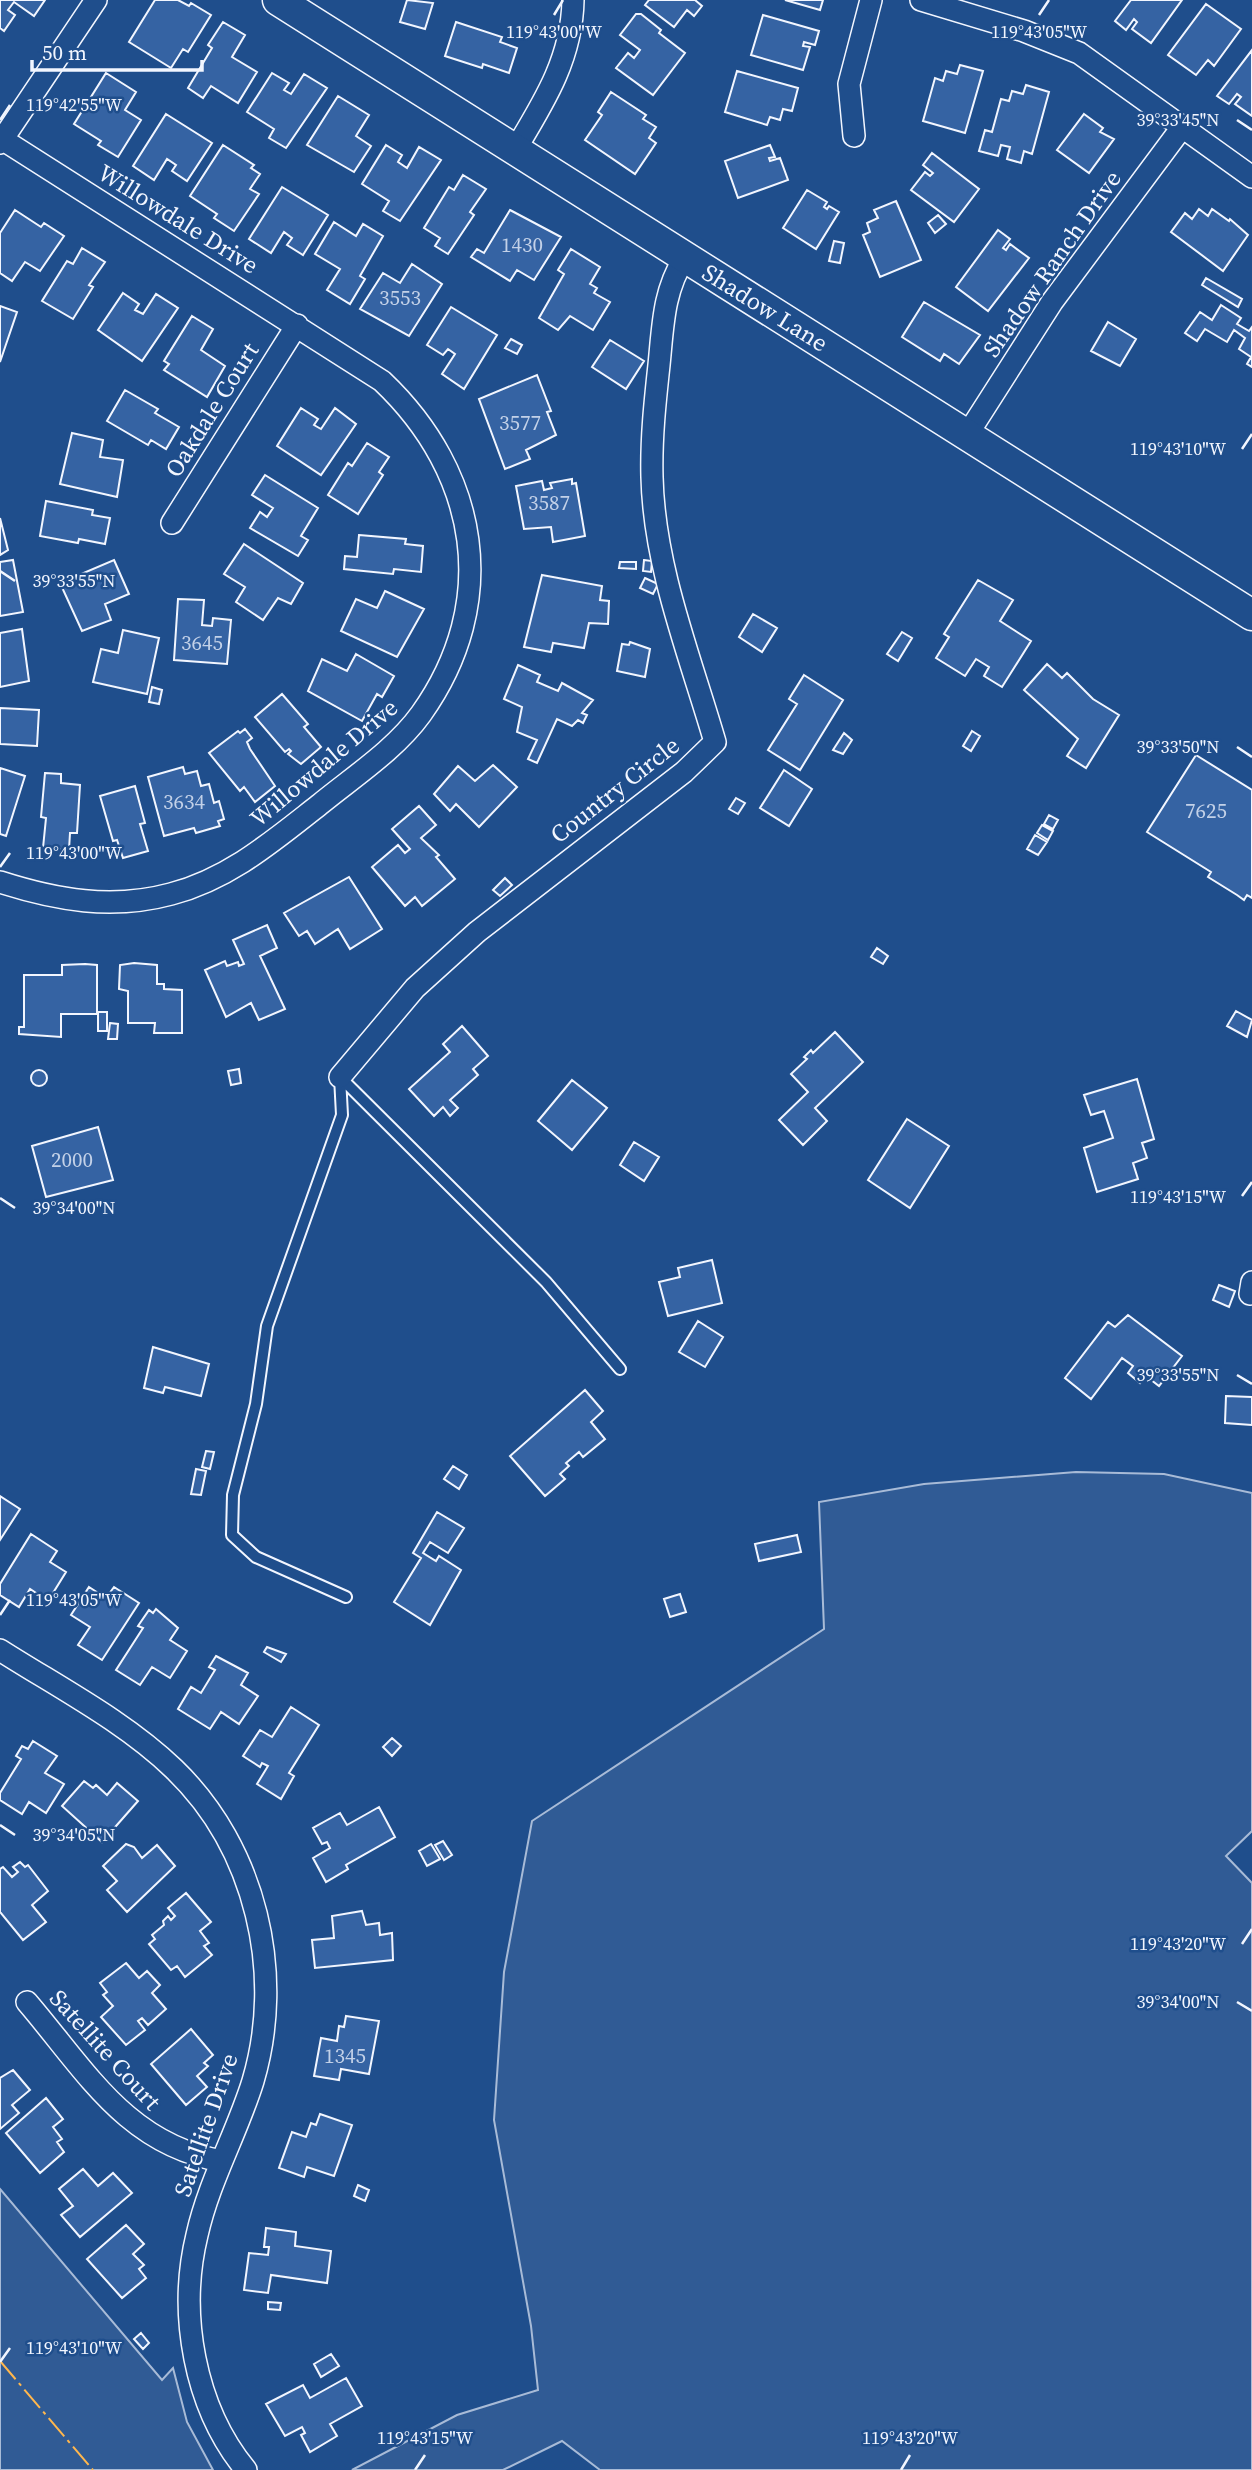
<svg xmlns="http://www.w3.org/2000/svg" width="1252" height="2470" font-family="'Source Serif 4',serif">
	<rect width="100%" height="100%" fill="#1f4e8c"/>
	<path fill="#305b95" stroke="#a8bbd7" stroke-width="2" d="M1076 1472 1164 1474 1252 1493V1831L1226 1856 1252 1883V2470H600L562 2441 503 2470H352L457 2415 538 2390 531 2326 494 2120 504 1972 532 1821 824 1629 819 1502 924 1484Z
		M0 2189 162 2380 173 2368 187 2422 213 2470H0Z"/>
	<path fill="#3563a3" stroke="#f2f6ff" stroke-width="2" d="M0 0H45L34 16 14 2 8 10 15 15 4 31 0 28Z
		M155 0H178L189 6 191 3 211 15 188 52 183 49 171 68 129 42Z
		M407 0 433 3 425 29 400 22Z
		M649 0H695L702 6 694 16 687 10 674 27 645 5Z
		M785 0H823L820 10Z
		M1131 0H1182L1151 43 1132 29 1137 22 1134 19 1126 30 1115 21Z
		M1206 4 1241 29 1214 66 1208 60 1196 75 1168 55Z
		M636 14H641L661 30 659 33 685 53 653 95 616 68 628 53 634 58 640 50 620 35Z
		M763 15 819 31 815 45 804 42 803 46 810 47 803 70 751 55Z
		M223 22 245 35 232 57 257 72 238 103 211 86 203 98 188 88 212 48 208 45Z
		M456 22 502 37 500 42 517 48 509 73 483 64 482 68 445 56Z
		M1252 50V116L1235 104 1241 97 1237 94 1229 104 1217 96Z
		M960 65 983 71 965 133 923 121 935 78 943 81 946 71 957 74Z
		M737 71 798 88 792 111 783 109 780 120 770 117 767 125 725 112Z
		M106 73 136 92 125 110 141 120 118 157 98 145 101 141 74 124Z
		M272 73 289 83 284 90 291 94 304 74 327 88 286 148 269 138 274 129 247 112Z
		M1026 85 1049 92 1032 154 1024 151 1021 163 1007 159 1010 147 1001 145 998 156 979 151 985 130 992 132 1001 99 1009 101 1012 91 1023 94Z
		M611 92 646 115 643 119 656 127 649 138 656 143 635 174 585 140 602 115 598 112Z
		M338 96 369 115 356 136 371 146 354 172 307 145Z
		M166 114 212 143 187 181 172 171 176 165 167 159 154 180 133 166Z
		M1084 114 1103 128 1100 132 1114 139 1089 173 1057 150Z
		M223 145 254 165 251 168 260 174 250 189 259 194 234 231 214 218 217 214 190 196Z
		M386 145 402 155 398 162 407 168 419 147 441 160 400 221 383 211 389 201 362 184Z
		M770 145 775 157 769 158 770 161 780 158 788 180 738 198 725 161Z
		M932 153 979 189 954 222 911 190 925 172 930 176 933 173 923 165Z
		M463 175 486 189 470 212 474 215 448 254 435 246 440 238 424 228 449 187 454 190Z
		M282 187 328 215 303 255 287 245 292 238 284 232 271 253 249 239Z
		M807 190 827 202 824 207 827 209 829 206 839 212 816 249 783 228Z
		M896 201 921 260 880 277 863 235 870 232 867 223 878 218 874 210Z
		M1199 209 1208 216 1212 209 1229 221 1230 219 1248 235 1223 271 1171 232 1185 213 1192 219Z
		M15 210 41 227 44 223 64 236 40 271 25 262 12 281 0 273V233Z
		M510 210 561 237 534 280 517 270 510 281 471 257 477 249 484 253Z
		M938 215 946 224 935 233 928 223Z
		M334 222 356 236 363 224 383 236 360 276 365 279 350 304 327 290 340 269 315 254Z
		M998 230 1010 239 1003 248 1006 250 1010 244 1029 258 988 311 956 287Z
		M834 241 844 243 840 263 829 261Z
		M82 248 105 262 89 285 93 287 73 319 42 301 67 261 73 264Z
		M571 249 600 267 590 284 597 288 594 293 610 302 593 330 570 316 558 330 539 318 564 274 558 270Z
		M412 264 442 284 409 336 360 309 383 273 400 283Z
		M1206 278 1242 299 1238 307 1202 285Z
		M123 293 139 304 135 310 143 314 156 294 178 308 142 361 98 330Z
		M924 302 980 335 959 364 944 354 940 361 902 337Z
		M1221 305 1241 318 1237 324 1249 331 1252 327V367L1247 364 1251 357 1239 349 1245 338 1234 330 1227 342 1205 329 1197 341 1185 333 1200 312 1212 320Z
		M0 306 17 312 0 362Z
		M451 307 497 335 464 389 442 374 455 354 448 349 443 355 427 345Z
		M192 316 213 329 201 350 225 366 207 397 164 370 169 364 164 361Z
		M1108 322 1136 339 1120 366 1091 351Z
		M511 339 522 345 517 354 505 348Z
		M610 340 644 361 626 389 592 367Z
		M537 375 551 411 547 412 556 435 526 450 530 459 505 469 479 399Z
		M125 390 158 409 155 413 179 427 166 449 151 440 148 445 107 421Z
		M301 408 318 419 314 425 321 429 335 408 356 424 321 475 277 446Z
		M72 433 103 440 100 457 123 460 117 497 60 484Z
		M367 443 389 457 379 472 383 475 358 514 328 495 348 463 352 466Z
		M265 475 318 508 301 536 308 540 298 556 250 528 260 512 267 517 273 508 252 495Z
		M572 479V484L576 483 585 536 553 542 551 527 524 529 516 486 542 481 544 490 552 488 550 483Z
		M46 501 93 510 92 515 110 518 105 544 79 539 78 543 40 536Z
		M0 518 8 550 0 555Z
		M359 535 406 539 405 544 423 546 421 572 394 569 393 574 344 569 345 556 357 557Z
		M244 544 303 583 291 604 278 598 263 620 236 602 245 587 224 574Z
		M13 560 23 612 0 616V562Z
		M114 560 129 594 105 604 111 620 82 631 60 583Z
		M644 560 652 561 651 572 643 571Z
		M620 562H636V569L619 568Z
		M542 575 602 586 600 600 609 601 608 624 589 623 584 648 553 643 551 652 524 647Z
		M645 578 658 584 653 594 640 588Z
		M978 580 1013 600 1000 621 1031 641 1002 687 984 676 989 667 976 659 965 676 936 658 949 637 944 634Z
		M385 591 424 609 397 657 341 631 356 599 377 608Z
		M178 599 204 600 202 625 212 626 213 618 231 620 227 664 174 660Z
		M753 614 777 628 762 652 739 637Z
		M22 629 29 681 0 687V633Z
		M123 630 159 638 147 694 93 682 101 649 118 653Z
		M902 632 912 638 898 661 887 654Z
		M630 642 650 649 645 677 617 671 622 644 629 645Z
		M356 654 394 676 382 697 377 694 362 721 308 691 322 659 347 671Z
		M1047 664 1062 678 1067 673 1093 699 1119 715 1086 768 1067 756 1078 739 1024 690Z
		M518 665 540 675 537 682 558 691 562 683 593 700 582 713 587 715 583 723 578 720 572 726 557 719 537 763 528 759 537 740 517 732 522 707 504 699Z
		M804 675 843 700 800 770 768 750 797 704 789 699Z
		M152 687 162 690 159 704 149 702Z
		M282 694 308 724 304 727 321 747 301 764 288 754 291 751 289 749 285 752 255 717Z
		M0 708 39 710 37 746 0 744Z
		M245 729 252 738 247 742 250 749 275 786 255 802 244 787 240 791 209 753 238 731 240 733Z
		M972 731 980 736 971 751 963 746Z
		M844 733 852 740 843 754 833 750Z
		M1196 755 1252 790V898L1247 895 1244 900 1237 895 1208 877 1211 872 1147 832Z
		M493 765 517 787 479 827 456 804 450 811 434 794 458 766 475 781Z
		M183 767 185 774 197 771 201 786 209 784 214 803 219 801 224 819 218 821 220 826 196 833 194 828 164 836 148 777Z
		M0 768 25 776 6 836 0 834Z
		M784 770 812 789 789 826 760 808Z
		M45 773 61 774V783L80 785 77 833H70L69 850 43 848 46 818 41 817Z
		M135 786 145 823 140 824 148 851 123 858 117 840 113 841 100 796Z
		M736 798 745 803 738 814 729 809Z
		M419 806 436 825 421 838 439 855 436 857 455 879 422 906 415 897 405 906 372 867 398 845 405 853 410 849 392 829Z
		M1049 815 1058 820 1053 829 1044 824Z
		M1042 825 1053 831 1048 840 1037 833Z
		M1035 835 1047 842 1038 855 1027 849Z
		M349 877 382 929 350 949 338 929 315 944 307 931 299 936 284 913Z
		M505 878 512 885 500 896 493 890Z
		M267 925 277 948 260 956 285 1009 259 1020 251 1003 226 1017 205 970 225 961 227 966 238 962 239 966 244 964 233 940Z
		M877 948 888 956 883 964 871 957Z
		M134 963 157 965V984H164V989L182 990V1033H154L155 1023H128V991L119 989 120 965Z
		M85 964 97 965V1014H61V1037L19 1034V1027H24V975H62V965Z
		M1236 1011 1252 1020 1247 1037 1227 1026Z
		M98 1012H107V1031H98Z
		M110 1023 118 1024 117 1039H108Z
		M462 1026 488 1056 473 1069 478 1075 450 1100 458 1108 450 1116 443 1107 434 1116 409 1089 450 1052 443 1044Z
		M835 1032 863 1062 815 1108 827 1121 803 1145 779 1120 808 1092 791 1074 807 1059 804 1057 811 1050 813 1053Z
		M239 1069 241 1083 231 1085 228 1071Z
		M31 1078a8 8 0 1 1 16 0a8 8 0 1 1-16 0Z
		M1137 1079 1154 1139 1142 1143 1147 1158 1133 1163 1138 1179 1097 1192 1084 1148 1113 1138 1104 1111 1091 1115 1084 1095Z
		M572 1080 607 1108 572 1150 538 1121Z
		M907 1119 949 1146 910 1208 868 1180Z
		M98 1127 113 1180 46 1197 32 1146Z
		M634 1142 659 1157 644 1181 620 1165Z
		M712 1260 722 1303 668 1316 659 1282 680 1277 678 1268Z
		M1219 1285 1235 1291 1229 1307 1213 1300Z
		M1128 1315 1182 1356 1159 1386 1146 1376 1140 1383 1128 1373 1133 1366 1122 1358 1091 1399 1065 1378 1108 1322 1115 1327Z
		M698 1321 723 1337 705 1367 679 1352Z
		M153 1347 209 1364 201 1396 165 1387 163 1393 144 1388Z
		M585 1390 603 1411 591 1422 605 1439 583 1457 579 1452 566 1463 569 1466 560 1474 565 1479 545 1496 510 1456Z
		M1226 1396 1252 1397V1425L1225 1423Z
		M206 1451 214 1452 210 1469 202 1467Z
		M453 1466 467 1475 459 1489 444 1479Z
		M196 1469 206 1471 201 1495 191 1494Z
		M0 1496 20 1509 0 1540Z
		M437 1512 464 1528 448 1553 430 1542 423 1553 436 1561 439 1556 461 1570 430 1625 394 1602 421 1558 413 1553Z
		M31 1534 57 1551 50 1562 66 1572 48 1601 30 1589 19 1607 0 1595V1584Z
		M797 1535 801 1552 759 1561 755 1544Z
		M89 1587 106 1598 114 1587 139 1603 102 1660 78 1645 90 1627 71 1615Z
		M680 1594 686 1612 670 1617 664 1599Z
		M156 1609 178 1628 170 1640 187 1651 170 1678 152 1667 140 1685 116 1670 143 1628 138 1626 149 1610 153 1613Z
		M267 1647 286 1654 281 1662 264 1652Z
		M216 1656 248 1673 241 1685 258 1696 239 1724 221 1712 210 1729 178 1709 191 1687 201 1693 215 1670 209 1667Z
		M291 1707 319 1725 289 1773 294 1776 281 1799 257 1784 268 1766 262 1763 260 1767 243 1756 260 1730 272 1737Z
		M392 1738 401 1746 392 1756 383 1747Z
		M33 1741 57 1756 45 1773 64 1784 46 1813 29 1802 22 1814 0 1800V1793L21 1759 16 1756 22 1746 28 1749Z
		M84 1781 93 1788 96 1785 107 1795 117 1783 138 1801 102 1842 62 1806Z
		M379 1807 395 1837 346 1865 348 1869 326 1882 313 1858 330 1848 327 1842 322 1844 313 1828 340 1813 347 1825Z
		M443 1841 452 1855 444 1860 435 1845Z
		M126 1844 134 1847 142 1858 157 1845 175 1866 127 1912 107 1890 117 1881 103 1866Z
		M431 1844 440 1859 427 1866 419 1851Z
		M20 1862 25 1867 28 1865 48 1891 32 1905 46 1922 23 1940 0 1912V1869L3 1867 12 1877 18 1872 13 1867Z
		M186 1893 211 1922 200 1931 209 1943 204 1946 212 1955 185 1977 177 1966 171 1970 149 1944 155 1939 152 1935 164 1925 163 1921 168 1916 171 1920 175 1916 168 1908Z
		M362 1911 366 1925 379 1923 380 1935 392 1933 393 1960 315 1968 312 1940 334 1938 332 1916Z
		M126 1963 139 1978 147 1971 160 1985 152 1993 166 2009 148 2025 142 2018 138 2021 145 2030 126 2045 101 2017 113 2006 103 1995 107 1992 100 1983Z
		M346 2016 379 2021 369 2074 341 2069 339 2080 314 2076 321 2038 337 2041 339 2026 344 2027Z
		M191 2029 213 2055 204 2063 208 2066 197 2076 207 2087 186 2105 151 2064Z
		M13 2070 30 2090 12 2105 19 2113 0 2129V2078Z
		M46 2098 63 2119 53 2127 62 2139 57 2142 64 2152 40 2173 6 2133Z
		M320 2114 352 2125 334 2176 307 2167 304 2177 279 2168 292 2132 306 2137 311 2123 316 2125Z
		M83 2169 98 2186 113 2173 132 2193 80 2237 61 2215 73 2206 59 2189Z
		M358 2185 369 2190 365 2201 354 2196Z
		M126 2225 144 2244 133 2254 144 2265 139 2269 146 2278 122 2298 87 2259Z
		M266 2228 296 2232 295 2246 331 2251 327 2283 271 2275 268 2293 244 2290 249 2253 268 2255 269 2247H264Z
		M268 2302 281 2303 280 2310 268 2309Z
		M141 2333 149 2343 143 2349 134 2339Z
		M331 2354 339 2366 321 2377 314 2364Z
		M346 2378 362 2406 330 2424 337 2436 310 2452 301 2435 305 2433 302 2427 285 2436 266 2404 303 2385 310 2398Z"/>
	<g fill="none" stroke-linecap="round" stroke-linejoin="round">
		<defs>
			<path id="lane" d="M340 1077 342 1115 267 1326 256 1404 233 1495 232 1535 256 1557 346 1597
				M340 1077 546 1282 620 1369"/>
			<path id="street" d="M921 0 1024 31 1079 53 1252 177
				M854 136 849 84 871 0
				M0 143 96 0
				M515 150C544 102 572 58 573 0
				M967 435 1052 302 1183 126
				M172 523 297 325
				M0 882C56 900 112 910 171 894 229 879 273 841 319 805 353 777 395 750 421 714 501 602 479 473 382 381L2 139
				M340 1077 415 988 477 932 684 772 715 742C690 656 654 567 652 477 651 439 655 402 659 365 663 326 663 291 685 257
				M1250 1294 1252 1282
				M0 1650C58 1687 124 1721 174 1769 256 1848 285 1973 253 2081 237 2133 209 2181 197 2235 178 2313 194 2407 246 2470
				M27 2002C86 2071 127 2145 222 2161"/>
			<path id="secondary" d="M278 0 1252 615"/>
		</defs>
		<use href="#lane" stroke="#f2f6ff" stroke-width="14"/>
		<use href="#street" stroke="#f2f6ff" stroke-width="24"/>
		<use href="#secondary" stroke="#f2f6ff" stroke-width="33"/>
		<use href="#lane" stroke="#1f4e8c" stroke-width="10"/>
		<use href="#street" stroke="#1f4e8c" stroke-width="21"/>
		<use href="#secondary" stroke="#1f4e8c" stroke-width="30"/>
		<path stroke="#ffb74d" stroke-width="2" stroke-dasharray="24 5 3.5 5" stroke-linecap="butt" d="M0 2361 93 2470"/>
	</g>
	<path fill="none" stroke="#f2f6ff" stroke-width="2.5" d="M554 15 563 0M1039 15 1049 0M0 120 10 105M1237 120 1252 130M1242 449 1252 434M0 571 15 581M1237 747 1252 757M0 867 10 853M1242 1196 1252 1182M0 1198 15 1208M1237 1375 1252 1384M0 1615 10 1600M0 1825 15 1835M1242 1944 1252 1929M1237 2002 1252 2011M0 2362 10 2348M415 2470 425 2455M901 2470 910 2455"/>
	<g text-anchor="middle" stroke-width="5" stroke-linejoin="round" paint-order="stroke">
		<g font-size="21" fill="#c3d1e8">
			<text x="522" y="252">1430</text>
			<text x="400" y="305">3553</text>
			<text x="520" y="430">3577</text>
			<text x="549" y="510">3587</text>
			<text x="202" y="650">3645</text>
			<text x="184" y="809">3634</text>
			<text x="1206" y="818">7625</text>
			<text x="72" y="1167">2000</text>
			<text x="345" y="2063">1345</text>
		</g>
		<g font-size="24" fill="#f2f6ff" stroke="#1f4e8c">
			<text transform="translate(178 219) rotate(32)" y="8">Willowdale Drive</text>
			<text transform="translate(1052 264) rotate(-55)" y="8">Shadow Ranch Drive</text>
			<text transform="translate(765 308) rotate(32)" y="8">Shadow Lane</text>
			<text transform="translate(212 410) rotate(-58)" y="8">Oakdale Court</text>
			<text transform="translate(324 763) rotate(-40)" y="8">Willowdale Drive</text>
			<text transform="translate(615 790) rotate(-38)" y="8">Country Circle</text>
			<text transform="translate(105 2050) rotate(48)" y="8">Satellite Court</text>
			<text transform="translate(206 2125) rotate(-71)" y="8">Satellite Drive</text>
		</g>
	</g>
	<g font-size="18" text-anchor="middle" fill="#f2f6ff" stroke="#1f4e8c" stroke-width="5" stroke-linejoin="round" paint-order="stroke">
		<text x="1039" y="38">119°43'05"W</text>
		<text x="554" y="38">119°43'00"W</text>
		<text x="74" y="111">119°42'55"W</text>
		<text x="1178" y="126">39°33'45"N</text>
		<text x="1178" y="455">119°43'10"W</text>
		<text x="74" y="587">39°33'55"N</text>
		<text x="1178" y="753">39°33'50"N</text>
		<text x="74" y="859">119°43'00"W</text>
		<text x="1178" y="1203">119°43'15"W</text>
		<text x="74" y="1214">39°34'00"N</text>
		<text x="1178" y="1381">39°33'55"N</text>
		<text x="74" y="1606">119°43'05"W</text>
		<text x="74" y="1841">39°34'05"N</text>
		<text x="1178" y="1950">119°43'20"W</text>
		<text x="1178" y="2008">39°34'00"N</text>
		<text x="74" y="2354">119°43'10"W</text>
		<text x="425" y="2444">119°43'15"W</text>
		<text x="910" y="2444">119°43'20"W</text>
	</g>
	<path d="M32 60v10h170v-10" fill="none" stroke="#f2f6ff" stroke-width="3.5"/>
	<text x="42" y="60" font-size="21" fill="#f2f6ff" stroke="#1f4e8c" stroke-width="5" paint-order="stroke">50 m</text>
</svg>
